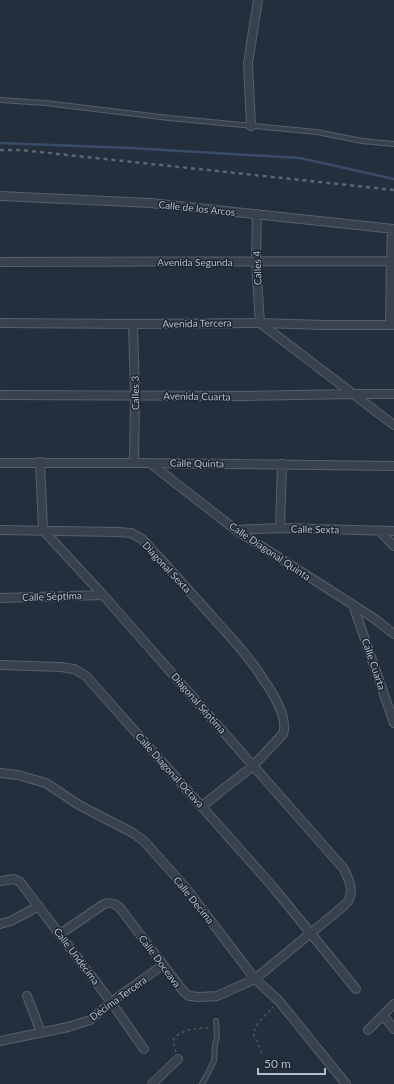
<svg xmlns="http://www.w3.org/2000/svg" width="394" height="1084" font-family="Lato,sans-serif">
	<rect width="100%" height="100%" fill="#242f3e"/>
	<g fill="none" stroke-linecap="round" stroke-linejoin="round">
		<path stroke="#394c67" stroke-width="2.5" d="M0 143 131 148 300 158 394 179"/>
		<defs>
			<path id="lane" d="M0 100 45 103 169 118 317 132 362 141 394 144
				M202 1084 207 1075 214 1061 215 1044 217 1037 216 1021"/>
			<path id="street" d="M251 126 248 63 258 0
				M0 196 151 203 394 229
				M257 214 256 262 260 323 394 425
				M0 262 391 261
				M0 323 133 324 260 323 324 325H394
				M133 324 135 395 134 463
				M390 325 391 261 392 229
				M0 395 244 396 354 394H394
				M40 462 43 530 103 595 344 869C348 878 354 889 349 899 348 903 343 906 340 909L255 979 217 996 199 997 189 996 183 991 120 908C115 903 111 902 104 904L60 934
				M0 463H150L394 466
				M150 463 236 530 375 619 394 634
				M280 528 282 464
				M0 530 118 532 131 533 142 539C167 566 192 594 216 621 232 639 249 656 261 676 271 690 289 717 283 734L253 766 202 806
				M236 530 280 528 394 531
				M380 531 394 546
				M0 598 103 595
				M353 605 394 723
				M0 665 61 667 74 669 86 676 273 887 356 989
				M0 773 18 775 46 783 79 805 133 833 144 841 185 887 255 979 279 1001 346 1084
				M0 881 14 879 20 882 111 1002 144 1049
				M0 924 11 921 39 906
				M27 996 41 1032
				M383 1015 394 1029
				M368 1030 394 1004
				M0 1041 68 1027 90 1020 111 1002 163 965
				M152 1084 178 1059"/>
		</defs>
		<use href="#lane" stroke="#565f6c" stroke-width="6"/>
		<use href="#street" stroke="#565f6c" stroke-width="10"/>
		<path stroke="#44595c" stroke-width="1.5" stroke-dasharray="3 3" stroke-linecap="butt" d="M176 1052 173 1040C181 1029 198 1028 210 1028
			M262 1053 253 1033 258 1023 273 1007"/>
		<use href="#lane" stroke="#38414e" stroke-width="4"/>
		<use href="#street" stroke="#38414e" stroke-width="8"/>
		<path stroke="#5a6575" stroke-width="2.5" stroke-dasharray="4 4" stroke-linecap="butt" d="M0 150H21L394 190"/>
	</g>
	<g text-anchor="middle" stroke-width="3" stroke-linejoin="round" paint-order="stroke">
		<g font-size="10" fill="#b4bcc9" stroke="#1d2633">
			<text transform="translate(197 208) rotate(6)" y="4">Calle de los Arcos</text>
			<text x="195" y="266">Avenida Segunda</text>
			<text transform="translate(257 268) rotate(-92)" y="4">Calles 4</text>
			<text transform="translate(197 323) rotate(-1)" y="4">Avenida Tercera</text>
			<text transform="translate(135 393) rotate(-91)" y="4">Calles 3</text>
			<text transform="translate(197 396) rotate(1)" y="4">Avenida Cuarta</text>
			<text transform="translate(197 463) rotate(1)" y="4">Calle Quinta</text>
			<text transform="translate(315 529) rotate(1)" y="4">Calle Sexta</text>
			<text transform="translate(270 551) rotate(34)" y="4">Calle Diagonal Quinta</text>
			<text transform="translate(167 567) rotate(47)" y="4">Diagonal Sexta</text>
			<text transform="translate(52 596) rotate(-2)" y="4">Calle Séptima</text>
			<text transform="translate(374 664) rotate(71)" y="4">Calle Cuarta</text>
			<text transform="translate(199 703) rotate(49)" y="4">Diagonal Séptima</text>
			<text transform="translate(170 770) rotate(48)" y="4">Calle Diagonal Octava</text>
			<text transform="translate(194 900) rotate(51)" y="4">Calle Decima</text>
			<text transform="translate(77 956) rotate(53)" y="4">Calle Undécima</text>
			<text transform="translate(160 961) rotate(53)" y="4">Calle Doceava</text>
			<text transform="translate(118 998) rotate(-36)" y="4">Décima Tercera</text>
		</g>
	</g>
	<path d="M258 1068v6h67v-6" fill="none" stroke="#b4bcc9" stroke-width="2"/>
	<text x="264" y="1068" font-size="12" fill="#b4bcc9" stroke="#1d2633" stroke-width="3" paint-order="stroke">50 m</text>
</svg>
